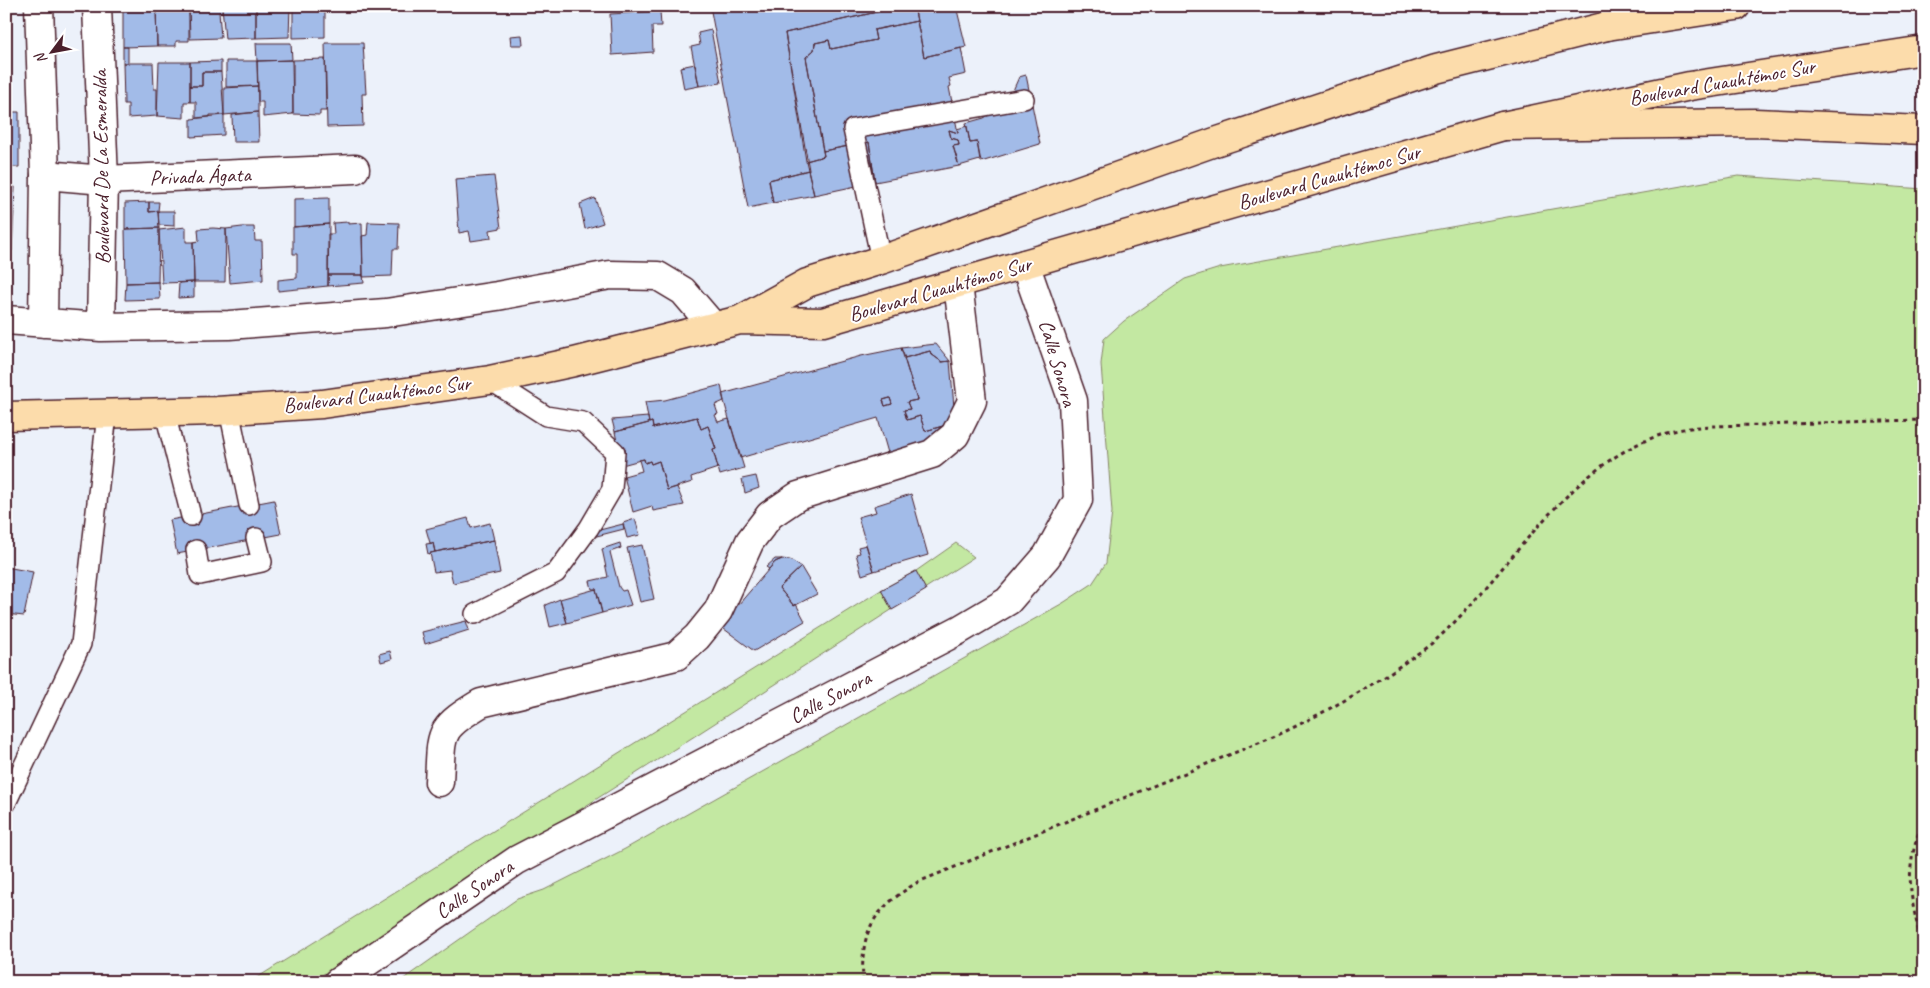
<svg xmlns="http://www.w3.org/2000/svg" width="1930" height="988" font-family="Caveat,sans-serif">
	<rect width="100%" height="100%" fill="#ecf1fa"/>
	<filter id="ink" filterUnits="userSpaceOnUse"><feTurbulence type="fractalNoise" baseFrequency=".02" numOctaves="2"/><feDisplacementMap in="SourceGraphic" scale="10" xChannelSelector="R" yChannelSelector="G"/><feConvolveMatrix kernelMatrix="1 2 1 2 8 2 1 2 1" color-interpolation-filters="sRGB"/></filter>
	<g filter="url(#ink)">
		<path fill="#c3e8a2" stroke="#868466" d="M1738 176 1924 189V982H399L517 899 544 890 625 849 1063 603 1092 584 1106 563 1112 512 1101 364 1104 339 1124 321 1185 279 1220 268Z
			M956 543 974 557 311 982H250L881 590 916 571Z"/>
		<path fill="#a2bbe8" stroke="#4a1f2b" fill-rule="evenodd" d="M123 6H156L157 46 123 47Z
			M156 6H173V11H189V41H176V46H157Z
			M173 6H189V11H173Z
			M189 6H222V12H219L221 38 190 39Z
			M222 6H256V38L225 39Z
			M256 6H290L289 37 256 38Z
			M290 6H325V37L293 38V10H290Z
			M710 6H903L785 33 809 170 769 180 773 203 748 208Z
			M903 6H914L917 21 874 30 876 40 831 49 829 40 815 43 814 50 806 57 824 156 806 161 785 33Z
			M914 6H956L966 47 924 57Z
			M660 11 661 26H652L653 52 612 55 610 14Z
			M917 21 924 57 961 48 966 74 949 78 951 86 949 87 958 133 949 130 951 138 958 140 959 145 953 146 959 166 875 182 869 142 823 151 806 57 814 50 815 43 829 40 831 49 876 40 874 30Z
			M711 30 721 83 699 86 691 47 700 45 698 33Z
			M522 35 523 45H511L510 36Z
			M256 43H291L292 60 257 61Z
			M325 43H363L366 94H362L363 126 327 127Z
			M123 47H128V63H123Z
			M325 59 326 111H320V115L293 114V60Z
			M292 60 293 114 263 117V102H258L257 61Z
			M221 61V72H202V86H190V62Z
			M226 61H257L258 86 226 87Z
			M159 62H190V102H184V118L157 116Z
			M123 63H153L154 89H157V116L128 118V104H124Z
			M695 64 699 86 684 89 680 67Z
			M202 72H221L224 115 196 118V102H190V86H202Z
			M1026 75 1040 144 981 162 977 142 970 143 966 123 984 118 997 110 1011 95 1019 77Z
			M258 86V112L224 115V88Z
			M6 112H19V167H6Z
			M258 112 259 142H233L232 115Z
			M210 115H224V135L191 137V119L210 117Z
			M967 126 970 143 977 142 980 160 959 166 953 146 959 145 958 140 951 138 949 130 958 133 957 129Z
			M869 142 875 182 814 195 806 161 824 156 823 151Z
			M808 170 814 195 773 203 769 180Z
			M494 176 501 228 490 230 491 238 471 241 469 231 459 233 455 179Z
			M6 187H15L12 251H6Z
			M329 198V224L294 227V199Z
			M595 198 603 223 585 229 580 204Z
			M149 202H159L158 211 149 212Z
			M149 202V212L158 211 159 228 125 229V203Z
			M158 211H174V226L159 225Z
			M348 222V224L362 223 363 275H328V234H334L333 223Z
			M368 222 399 223 398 249H393L392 276 363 277 362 236 367 235Z
			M329 224 328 286 278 291V280L297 278V254H293V227Z
			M186 227V242H193L194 282 162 283 159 230Z
			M242 227H254L255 241H262L263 280 230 283 226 229Z
			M159 228 158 282 126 283 125 229Z
			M213 228 226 229 225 282H194L193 242 199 241 198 229Z
			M328 275H363L364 283 328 286Z
			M159 282 160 299 125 300 126 283Z
			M194 282V297L178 298 179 283Z
			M936 344 950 361 942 362 931 354 930 351 905 358 901 348Z
			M901 348 917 400 907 402 910 409 904 410 907 420 920 416 925 431 943 426 931 442 888 453 878 418 740 458 722 394 861 356ZM890 398 892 404 885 406 883 400Z
			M930 351 931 354 942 362 950 361 954 407 943 426 925 431 920 416 907 420 904 410 910 409 907 402 917 400 904 358Z
			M721 385 724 401 715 405 718 414 715 415 718 422 729 419 744 468 720 475 713 450 716 449 708 426 701 429 697 417 653 428 652 422 649 423 645 402 665 400Z
			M890 398 892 404 885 406 883 400Z
			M648 417 649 423 615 432 612 420Z
			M697 417 701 429 708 426 716 449 713 450 718 468 691 477 692 482 667 490 659 461 651 464 650 461 645 463 644 459 622 465 615 432 652 422 653 428Z
			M644 459 645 463 650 461 651 464 659 461 667 490 677 487 684 505 653 511 652 506 633 512 624 476 642 471 639 460Z
			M756 476 759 488 745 493 742 479Z
			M911 494 928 555 874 571 858 517 876 512 874 506Z
			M274 500 281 534 177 554 170 520Z
			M468 518 471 528 490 523 494 540 435 552 433 543H430L426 529Z
			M635 519 640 535 627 538 623 523Z
			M623 524 624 529 585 539 584 534Z
			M494 540 500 573 453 583 450 570 434 572 430 553Z
			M433 543 435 552 428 554 426 544Z
			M620 543 621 548 610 552 619 587 622 591 626 590 631 605 602 613 596 589H592L590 581 608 577 602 549Z
			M642 545 654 599 640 602 627 548Z
			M866 545 874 571 862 575 856 554 860 553 858 547Z
			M775 559H782L775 562 769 569 766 567Z
			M782 559 790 560 801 567 779 588 794 606 796 604 805 621 754 651 720 626 775 562Z
			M6 567 33 572 24 616 6 614Z
			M801 567 817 594 794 606 779 588Z
			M916 571 926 590 892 610 881 590Z
			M596 589 602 613 567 623 560 599Z
			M560 599 567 623 550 627 545 605Z
			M466 621 469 630 425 644 422 632Z
			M390 651 392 659 381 662 379 654Z"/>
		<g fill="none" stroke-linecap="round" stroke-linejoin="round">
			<defs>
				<path id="service" d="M881 260 853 129 1024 99
					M229 410 249 505
					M165 413 191 516
					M196 550 200 575 262 562 256 538
					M475 614 556 573 589 528 612 489 615 452 583 422 546 416 490 380
					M6 803 81 644 107 414"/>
				<path id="minor" d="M45 175 104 180 355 169
					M439 782C442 733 436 730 481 703L676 656 697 637 718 611 750 541 770 515 798 496 932 454 955 435 972 401 958 284
					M338 982 517 860 959 630 1008 601 1047 556 1078 500 1073 401 1025 264"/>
				<path id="tertiary" d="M39 6 45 175 43 323
					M97 6 104 180 101 327
					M6 320 101 327 229 325 386 313 497 296 610 275 658 276 683 291 713 326"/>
				<path id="primary" d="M742 319 807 283 881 260 1215 142 1436 69 1607 26 1736 6
					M6 416 217 411 322 404 490 380 574 362 740 320 823 322 1503 126 1690 86 1924 50"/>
				<path id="trunk" d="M1607 26 1628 6
					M1503 126 1755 123 1924 130"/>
			</defs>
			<use href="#service" stroke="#4a1f2b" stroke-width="22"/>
			<use href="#minor" stroke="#4a1f2b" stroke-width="31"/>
			<use href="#tertiary" stroke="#4a1f2b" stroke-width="31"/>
			<use href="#primary" stroke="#4a1f2b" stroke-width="31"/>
			<use href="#trunk" stroke="#4a1f2b" stroke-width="31"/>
			<path stroke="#4a1f2b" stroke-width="3" stroke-dasharray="4 4" stroke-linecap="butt" d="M1924 818C1902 875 1910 895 1924 952
				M863 982C860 929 874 909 918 882L1278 735C1323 713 1366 690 1407 661 1417 654 1428 647 1437 639 1511 572 1568 460 1670 432 1699 424 1734 426 1764 425 1817 423 1871 421 1924 420"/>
			<use href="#service" stroke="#fff" stroke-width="19"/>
			<use href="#minor" stroke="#fff" stroke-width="28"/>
			<use href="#tertiary" stroke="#fff" stroke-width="28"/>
			<use href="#primary" stroke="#fcdcab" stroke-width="28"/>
			<use href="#trunk" stroke="#fcdcab" stroke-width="28"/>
		</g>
	</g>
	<g text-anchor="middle" stroke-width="4" stroke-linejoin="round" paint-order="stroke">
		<g font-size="21" fill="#4a1f2b" stroke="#fff">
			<text transform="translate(1722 82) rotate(-10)" y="7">Boulevard Cuauhtémoc Sur</text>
			<text transform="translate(101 167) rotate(-91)" y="7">Boulevard De La Esmeralda</text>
			<text transform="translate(200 176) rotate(-2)" y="7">Privada Ágata</text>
			<text transform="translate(1329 177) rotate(-16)" y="7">Boulevard Cuauhtémoc Sur</text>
			<text transform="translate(940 289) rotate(-16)" y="7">Boulevard Cuauhtémoc Sur</text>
			<text transform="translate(1058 363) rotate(74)" y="7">Calle Sonora</text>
			<text transform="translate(377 394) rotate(-7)" y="7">Boulevard Cuauhtémoc Sur</text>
			<text transform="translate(830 697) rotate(-28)" y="7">Calle Sonora</text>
			<text transform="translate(474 889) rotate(-34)" y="7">Calle Sonora</text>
		</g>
	</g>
	<rect width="1930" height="988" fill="none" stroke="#fff" stroke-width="25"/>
	<rect x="12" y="12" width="1905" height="963" fill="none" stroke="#4a1f2b" stroke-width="2" filter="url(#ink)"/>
	<g transform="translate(52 52) rotate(238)" stroke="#ffffff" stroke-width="4" paint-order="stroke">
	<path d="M0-4L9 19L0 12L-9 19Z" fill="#4a1f2b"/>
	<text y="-8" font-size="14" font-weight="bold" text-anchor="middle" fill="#4a1f2b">N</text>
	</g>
</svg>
